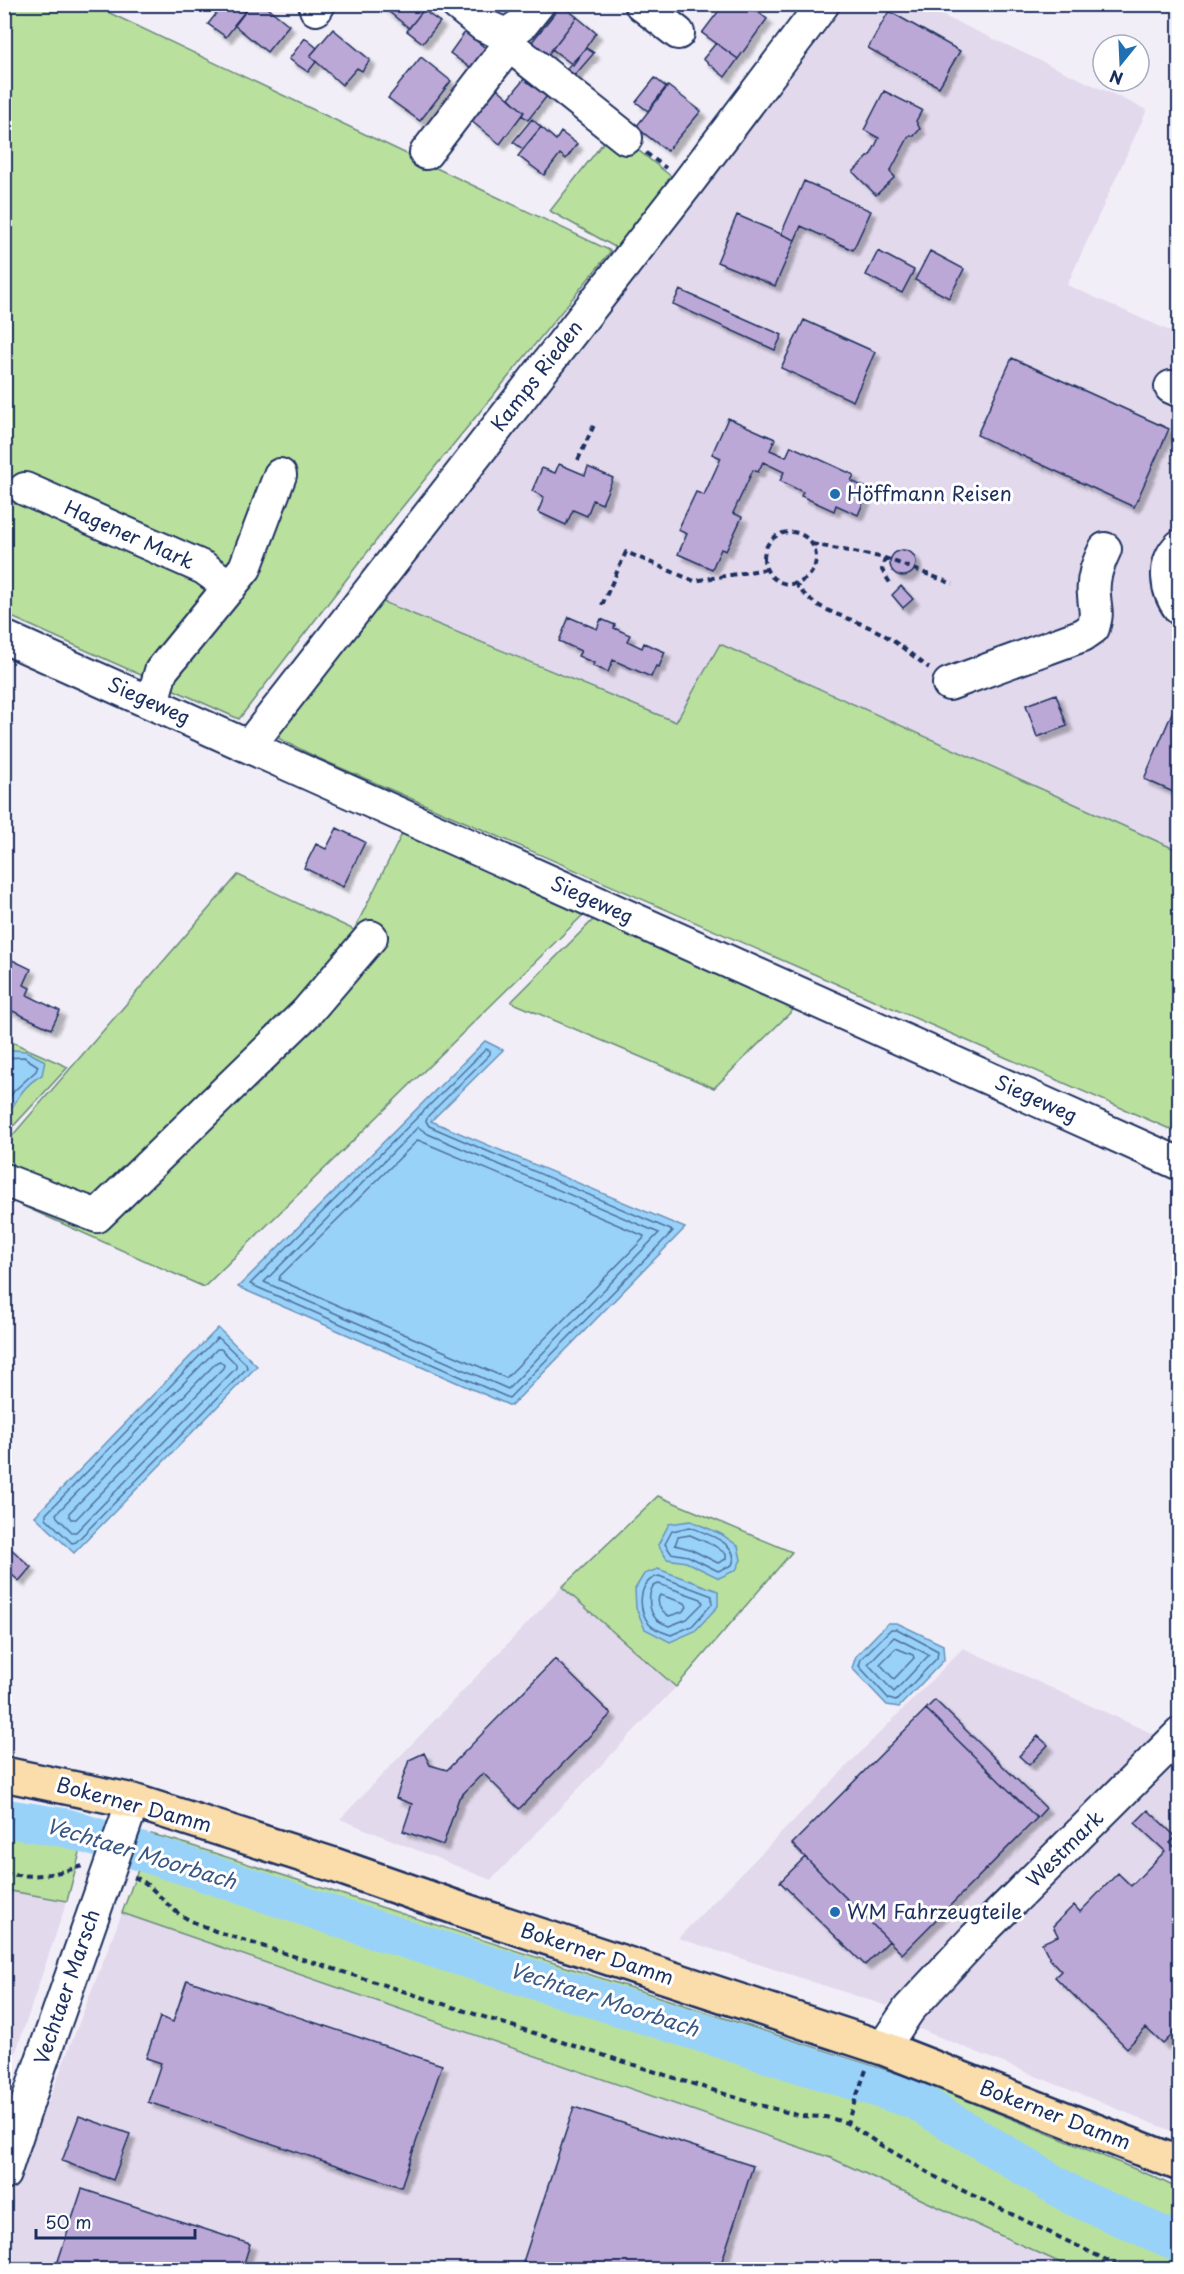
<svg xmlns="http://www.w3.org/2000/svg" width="1184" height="2274" font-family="'Playpen Sans',sans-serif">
	<defs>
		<filter id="shadow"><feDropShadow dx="5.5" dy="5.5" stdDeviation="1.5" flood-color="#0004"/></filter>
	</defs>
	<rect width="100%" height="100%" fill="#f2eef7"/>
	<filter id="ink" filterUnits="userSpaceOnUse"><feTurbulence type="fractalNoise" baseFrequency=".0167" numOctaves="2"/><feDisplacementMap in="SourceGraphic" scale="12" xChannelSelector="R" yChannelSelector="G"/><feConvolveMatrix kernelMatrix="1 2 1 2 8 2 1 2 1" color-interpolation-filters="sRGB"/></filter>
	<g filter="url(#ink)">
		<path fill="#e2d9ed" d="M836 5H920L1147 110 1067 285 1179 335V851L720 644 676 722 376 599Z
			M562 1587 676 1687 491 1880 340 1819Z
			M963 1648 1158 1736 887 2006 678 1938Z
			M1179 1753V2134L917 2028 924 2008Z
			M5 1890 67 1901 5 2084 4 1890Z
			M122 1913 831 2158 1074 2269 5 2270V2234L14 2189Z"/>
		<path fill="#b9e19d" stroke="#6a887e" stroke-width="1.5" d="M5 5H93L611 251 399 511 239 719 5 614Z
			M610 134 634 147 677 181 622 251 550 211Z
			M376 599 676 722 720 644 1179 851V1133L318 758 276 737Z
			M407 824 586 912 204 1287 5 1198V1144L238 875 354 930Z
			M594 919 799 1004 714 1088 511 1002Z
			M5 1039 68 1067 5 1135Z
			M658 1496 792 1552 676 1687 562 1587Z
			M5 1802 89 1819 67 1901 5 1890Z
			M151 1834 177 1841 919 2081 1152 2176 1179 2189V2269H1074L831 2158 122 1913Z"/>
		<path fill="#99d2f9" stroke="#6791bb" stroke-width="1.5" d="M485 1041 503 1050 431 1121 685 1228 511 1406 238 1287Z
			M14 1050 26 1051 45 1061 42 1075C23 1085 15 1102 5 1120V1054Z
			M218 1328 257 1366 74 1553 35 1516Z
			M691 1521 721 1534 738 1546 741 1560 736 1570 719 1578 686 1562 667 1559 658 1545 669 1524Z
			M658 1569 718 1591V1606L695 1631 670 1642 645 1629 636 1608 635 1589 644 1574Z
			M888 1623H897L943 1645 944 1660 899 1707 887 1705 852 1668 856 1656Z"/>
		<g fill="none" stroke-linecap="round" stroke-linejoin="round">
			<path stroke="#4d709c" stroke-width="1.5" d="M486 1049 490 1051V1054L428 1116 426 1121 429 1126 673 1231 509 1398 250 1284Z
				M4 1058 24 1057 38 1066 36 1071 14 1091 4 1108
				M418 1127 428 1134 659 1233 508 1389 264 1282Z
				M418 1140 644 1236 643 1239 506 1378 279 1280 280 1276Z
				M217 1338 220 1339 246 1364 247 1368 76 1542 72 1543 46 1518V1514Z
				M217 1349H221L236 1364V1368L76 1532H72L57 1517 56 1514Z
				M220 1361 224 1365 223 1368 76 1519H71L69 1516V1513L217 1362Z
				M690 1527C705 1533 742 1544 732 1565L718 1571 688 1556 671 1553 665 1544 672 1531Z
				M690 1535 715 1546 726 1554V1559L718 1563 690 1549 675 1545 678 1537Z
				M659 1576 712 1596V1604L692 1626 671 1635C665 1633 653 1629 649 1624 637 1608 638 1581 659 1576Z
				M659 1584 701 1599 703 1603 687 1619 669 1626C665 1624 659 1622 656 1619 648 1610 648 1595 653 1586Z
				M660 1595 685 1603 687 1607 682 1612 669 1616C662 1612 655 1603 660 1595Z
				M891 1629H897L938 1651 937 1658 896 1701 889 1699 859 1666 861 1659Z
				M894 1637 929 1655 894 1692 868 1664Z
				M896 1648 913 1655 914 1658 894 1679 880 1664Z"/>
			<path stroke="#99d2f9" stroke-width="39" d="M4 1818 67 1828 186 1866 348 1921 915 2100 1075 2197 1180 2243"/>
		</g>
		<path fill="#bca8d7" stroke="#1b2f5e" stroke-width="1.5" filter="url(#shadow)" d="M224 4H237L246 11 226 37 208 24Z
			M251 4H263L289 25 267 52 234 25Z
			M379 4H421L425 8 409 28Z
			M724 4H748L767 19 738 59 702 33Z
			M561 5 577 17 547 56 531 43Z
			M423 10 440 22 423 43 407 31Z
			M889 11 960 51 939 87 868 48Z
			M577 17 596 33 573 65 552 49Z
			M333 29 370 60 362 71 357 68 342 85 310 56Z
			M465 32 488 50 473 70 450 53Z
			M305 38 317 48 310 56 316 62 308 72 289 59Z
			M716 43 738 59 725 77 703 59Z
			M586 48 594 53 575 75 566 69Z
			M421 57 451 81 420 121 388 98Z
			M655 78 666 87 648 111 636 102Z
			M524 79 547 96 528 120 522 115 524 112 509 98Z
			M668 86 701 111 667 151 636 127Z
			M497 88 524 112 500 144 471 121Z
			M884 91 922 110 916 121 920 129 914 136H909L890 172 895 177 876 195 853 172 871 154 879 138 864 130Z
			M532 119 541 127 523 149 513 142Z
			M541 127 556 140 561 132 577 144 566 159 560 154 544 175 518 156Z
			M804 181 871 211 853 250 801 226 795 240 781 234Z
			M737 215 795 240 775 286 717 262Z
			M878 251 914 270 902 293 866 275Z
			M930 251 964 269 949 298 915 280Z
			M680 290 782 335 775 350 673 304Z
			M804 320 875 352 853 401 781 368Z
			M1012 358 1169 429 1134 507 977 435Z
			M728 418 775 439 770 450 786 457 791 446 854 475 851 481 869 489 858 515 836 505 834 511 801 496 803 492 780 481 784 472 763 462 758 472 753 470 733 513 742 517 726 551 721 549 712 569 678 554 687 534 678 530 696 492 704 495 721 458 712 454Z
			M559 464 585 475 588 467 613 478 602 504 593 500 587 516 573 510 566 525 538 512 544 497 532 491 542 468 555 473Z
			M890 563a13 13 0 1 1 26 0a13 13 0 1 1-26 0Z
			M901 586 913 599 903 608 892 595Z
			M569 617 597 629 601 619 615 625 614 628 630 635 627 641 642 648 644 643 665 652 659 667 656 666 651 677 613 660 608 672 593 666 594 663 578 656 581 651 559 641Z
			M1056 694 1067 726 1037 737 1026 705Z
			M1180 694V795L1144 779Z
			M337 828 365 842 343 887 304 868 316 844 326 849Z
			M6 957 31 969 24 985 30 988 27 995 60 1011 51 1029 4 1007Z
			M8 1546 31 1567 19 1581 4 1568V1549Z
			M555 1659 611 1714 519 1809 483 1773 459 1798 443 1845 403 1831 412 1804 396 1798 409 1760 424 1753 430 1765 447 1770Z
			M935 1700 1046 1808 1037 1818 926 1709Z
			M926 1709 1037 1818 902 1954 792 1844Z
			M1038 1736 1048 1745 1029 1765 1019 1756Z
			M1148 1810 1176 1837 1170 1843 1180 1852V2027L1163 2044 1146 2028 1127 2048 1055 1977 1061 1971 1050 1959 1042 1943 1058 1936 1053 1926 1074 1905 1080 1912 1118 1873 1131 1886 1165 1851 1135 1823Z
			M805 1857 889 1941 865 1965 780 1882Z
			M187 1980 442 2065 401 2187 148 2102 161 2063 146 2058 160 2017 173 2022Z
			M574 2107 753 2166 719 2270H547L523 2262Z
			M79 2116 130 2134 113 2180 62 2161Z
			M82 2189 250 2244 242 2270H65L56 2267Z"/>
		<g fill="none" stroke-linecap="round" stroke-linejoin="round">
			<defs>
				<path id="minor" d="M457 4 483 25 506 35 522 24 538 4
					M641 4 678 33
					M316 9 319 4
					M506 35 509 45 626 138
					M426 153 509 45
					M1171 387 1180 391
					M25 489 204 568 230 587
					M1180 546C1162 563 1166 591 1180 609
					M4 637 1180 1164
					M949 684 1083 635 1093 628C1098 611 1095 612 1094 595 1092 578 1098 564 1105 549
					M152 702 161 671 245 568 280 475
					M249 746 687 184 823 4
					M4 1180 97 1216 307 1012 371 937
					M883 2048 909 2009 976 1937 1180 1734
					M4 2174 36 2077 133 1801"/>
				<path id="major" d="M4 1774 133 1801 334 1865 463 1910 883 2048 1180 2164"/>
			</defs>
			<use href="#minor" stroke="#1b2f5e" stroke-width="36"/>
			<use href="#major" stroke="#1b2f5e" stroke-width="38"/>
			<path stroke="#1b2f5e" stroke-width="4" stroke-dasharray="6 4.5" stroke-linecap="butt" d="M646 153 666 168
				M578 460 594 425
				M764 558a26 26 0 1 1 52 0a26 26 0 1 1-52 0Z
				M812 544 885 558 953 584
				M885 558 882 570 890 583
				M795 583C816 614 848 615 879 632 897 642 913 656 929 668
				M602 605 626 552 694 581 767 569
				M4 1873C35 1879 54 1874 83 1866
				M134 1877C152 1883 164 1905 181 1915 191 1922 204 1926 215 1931L756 2104 801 2116 826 2117 847 2123
				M866 2070 847 2123 879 2144 941 2180 1127 2270"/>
			<use href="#minor" stroke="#fff" stroke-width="32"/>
			<use href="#major" stroke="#fbddab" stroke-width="33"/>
		</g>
	</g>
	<g fill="#1f6fb2" stroke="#fff" stroke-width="2">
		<circle cx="835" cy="494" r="6"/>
		<circle cx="835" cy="1912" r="6"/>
	</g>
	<g text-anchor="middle" stroke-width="6" stroke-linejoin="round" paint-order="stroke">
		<g font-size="20" fill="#1b2f5e" stroke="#fff">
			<text transform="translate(537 376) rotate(-52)" y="7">Kamps Rieden</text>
			<text transform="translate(129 535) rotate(24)" y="7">Hagener Mark</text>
			<text transform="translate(149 701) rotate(24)" y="7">Siegeweg</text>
			<text transform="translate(592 900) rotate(24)" y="7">Siegeweg</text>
			<text transform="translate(1036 1099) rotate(24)" y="7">Siegeweg</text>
			<text transform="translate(134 1805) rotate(15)" y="7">Bokerner Damm</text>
			<text transform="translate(1065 1849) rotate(-45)" y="7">Westmark</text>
			<text transform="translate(597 1954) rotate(18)" y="7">Bokerner Damm</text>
			<text transform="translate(67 1987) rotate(-71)" y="7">Vechtaer Marsch</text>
			<text transform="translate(1055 2115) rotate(21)" y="7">Bokerner Damm</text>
		</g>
		<g font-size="20" fill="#1b2f5e" stroke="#fff" text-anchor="start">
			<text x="847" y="501">Höffmann Reisen</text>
			<text x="847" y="1919">WM Fahrzeugteile</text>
		</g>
		<g font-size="21" font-style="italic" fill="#3a5885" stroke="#fff">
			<text transform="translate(141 1854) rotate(17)" y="7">Vechtaer Moorbach</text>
			<text transform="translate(604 2000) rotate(18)" y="7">Vechtaer Moorbach</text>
		</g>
	</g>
	<rect width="1184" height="2274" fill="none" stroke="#fff" stroke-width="24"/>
	<rect x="12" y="12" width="1160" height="2250" fill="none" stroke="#1b2f5e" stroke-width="2" filter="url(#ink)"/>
	<g transform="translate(1121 63) rotate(198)"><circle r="28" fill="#ffffff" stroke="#a4acbf" stroke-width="1.5"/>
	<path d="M0-4.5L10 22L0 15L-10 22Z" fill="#1f6fb2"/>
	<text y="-9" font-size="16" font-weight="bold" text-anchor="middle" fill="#1b2f5e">N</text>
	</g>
	<path d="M36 2229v9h159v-9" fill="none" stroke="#1b2f5e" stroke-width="3"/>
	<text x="45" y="2229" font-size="18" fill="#1b2f5e" stroke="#ffffff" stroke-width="4.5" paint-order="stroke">50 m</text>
</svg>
